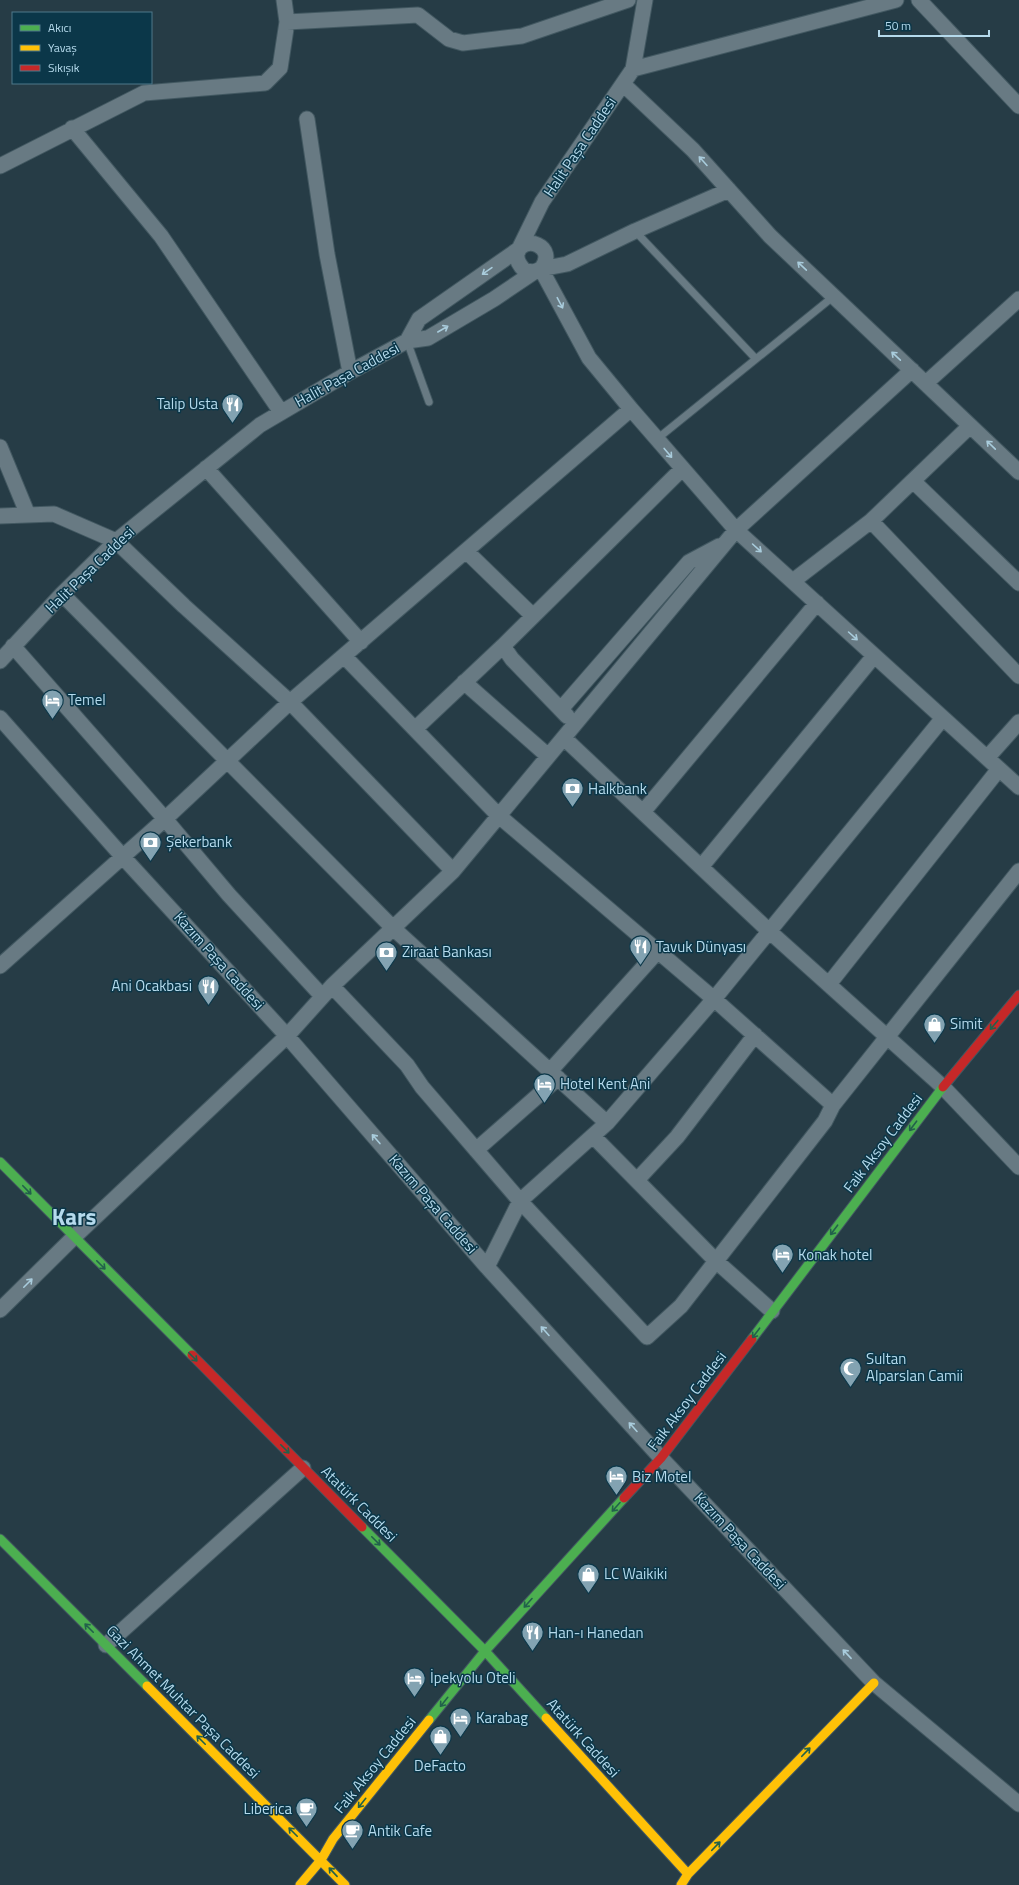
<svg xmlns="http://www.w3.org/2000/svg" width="1019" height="1885" font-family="'Titillium Web',sans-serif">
	<rect width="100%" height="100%" fill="#263c46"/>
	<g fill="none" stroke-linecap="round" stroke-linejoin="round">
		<defs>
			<path id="lane" d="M635 231 756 359
				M407 341 429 402
				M657 439 834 296"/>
			<path id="street" d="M919 0 1019 106
				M287 22 418 15 449 39 463 43 522 36 628 0
				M633 69 896 0
				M623 84 693 150 770 236 1019 472
				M307 119 327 254 350 372
				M72 128 161 236 281 412
				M0 166 144 93 265 83 280 68 287 22 284 0
				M541 269 589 358 631 409 736 530 1019 787
				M541 269C559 246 522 233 517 254 516 261 520 266 525 271L534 272 541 269 567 264 635 231 729 190
				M407 341 428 338 494 299 534 272
				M926 383 1019 299
				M0 447 28 515
				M206 468 361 642
				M913 481 1019 583
				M0 516 54 514 116 541 184 606 290 702 453 871
				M871 521 1019 676
				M466 551 533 616
				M793 581 871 521 970 426
				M62 594 393 928 607 1123
				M13 646 165 819 229 895 322 996
				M503 646 512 659 567 716
				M344 656 499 816 714 999 833 1105 1019 871
				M0 661 62 594 116 541 260 425 350 372 407 341 419 319 519 249 542 202 633 69 645 0
				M464 682 548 756
				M561 709 689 562 719 546
				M0 718 123 857 287 1036 487 1267 661 1458 874 1683 1019 1804
				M415 729 503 646 682 469
				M564 738 769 931 943 1087 1019 1167
				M987 758 1019 722
				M643 812 817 603
				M701 867 874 656
				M0 966 165 819 290 702 631 409
				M829 984 999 769
				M332 986 407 1065 422 1087 520 1201 647 1337 681 1306 825 1121 833 1105
				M550 1071 658 951
				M593 1136 716 1261 772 1311
				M476 1150 558 1078
				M637 1180 677 1137 755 1035
				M487 1267 520 1201 607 1123 714 999 943 718
				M0 1310 74 1237 287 1036 332 986 453 871 736 530 912 370
				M106 1645 303 1468"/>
			<path id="fast" d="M0 1162 192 1355
				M752 1339 943 1087
				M362 1527 485 1651 546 1718
				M0 1539 147 1686
				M429 1720 485 1651 624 1498"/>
			<path id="slow" d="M147 1686 345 1885
				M546 1718 688 1874
				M300 1885 321 1860 333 1839 429 1720
				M681 1885 688 1874 874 1683"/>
			<path id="jam" d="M943 1087 1019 995
				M192 1355 362 1527
				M624 1498 661 1458 752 1339"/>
		</defs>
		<use href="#lane" stroke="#425861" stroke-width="9"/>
		<use href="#street" stroke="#425861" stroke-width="17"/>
		<use href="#fast" stroke="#425861" stroke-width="11"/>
		<use href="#slow" stroke="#425861" stroke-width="11"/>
		<use href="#jam" stroke="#425861" stroke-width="11"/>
		<use href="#lane" stroke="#687a83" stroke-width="7"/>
		<use href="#street" stroke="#687a83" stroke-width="15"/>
		<use href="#fast" stroke="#4caf50" stroke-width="9"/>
		<use href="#slow" stroke="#ffc107" stroke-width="9"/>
		<use href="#jam" stroke="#c62828" stroke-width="9"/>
	</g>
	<defs><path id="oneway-shaft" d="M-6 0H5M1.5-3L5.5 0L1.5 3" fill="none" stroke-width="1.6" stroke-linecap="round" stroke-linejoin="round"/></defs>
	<g stroke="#a9ccdc">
		<use href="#oneway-shaft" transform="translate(703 161) rotate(-132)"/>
		<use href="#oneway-shaft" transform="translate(802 266) rotate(-137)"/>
		<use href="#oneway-shaft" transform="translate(487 271) rotate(145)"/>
		<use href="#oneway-shaft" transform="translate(560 303) rotate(62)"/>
		<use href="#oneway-shaft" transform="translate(443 329) rotate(-30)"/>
		<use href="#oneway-shaft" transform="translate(896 356) rotate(-137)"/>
		<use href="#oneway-shaft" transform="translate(991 445) rotate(-136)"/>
		<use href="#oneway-shaft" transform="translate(668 453) rotate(50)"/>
		<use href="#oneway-shaft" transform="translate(757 548) rotate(42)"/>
		<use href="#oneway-shaft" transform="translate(853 636) rotate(42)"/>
		<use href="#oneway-shaft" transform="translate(376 1139) rotate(-131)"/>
		<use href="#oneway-shaft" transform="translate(28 1283) rotate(-45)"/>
		<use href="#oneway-shaft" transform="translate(545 1331) rotate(-132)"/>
		<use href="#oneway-shaft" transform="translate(633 1427) rotate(-132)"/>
		<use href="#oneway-shaft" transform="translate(847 1654) rotate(-133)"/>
	</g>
	<g stroke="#22614b">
		<use href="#oneway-shaft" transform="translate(994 1025) rotate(130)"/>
		<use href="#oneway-shaft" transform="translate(913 1126) rotate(127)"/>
		<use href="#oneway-shaft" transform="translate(27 1190) rotate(46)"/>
		<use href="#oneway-shaft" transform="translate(834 1230) rotate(127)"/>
		<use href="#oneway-shaft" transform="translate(101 1265) rotate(45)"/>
		<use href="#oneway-shaft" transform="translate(756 1333) rotate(127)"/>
		<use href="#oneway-shaft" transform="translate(193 1357) rotate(45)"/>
		<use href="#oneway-shaft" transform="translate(285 1449) rotate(45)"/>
		<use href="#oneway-shaft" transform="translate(616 1507) rotate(132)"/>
		<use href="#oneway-shaft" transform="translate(376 1541) rotate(45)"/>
		<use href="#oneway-shaft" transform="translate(528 1603) rotate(132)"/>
		<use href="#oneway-shaft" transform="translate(89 1628) rotate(-135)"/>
		<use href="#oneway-shaft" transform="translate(444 1702) rotate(129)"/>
		<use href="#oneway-shaft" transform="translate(201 1740) rotate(-135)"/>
		<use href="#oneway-shaft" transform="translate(806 1752) rotate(-46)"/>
		<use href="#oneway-shaft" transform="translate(362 1803) rotate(129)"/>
		<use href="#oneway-shaft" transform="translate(293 1832) rotate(-135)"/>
		<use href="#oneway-shaft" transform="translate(716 1846) rotate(-46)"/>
		<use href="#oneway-shaft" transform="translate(333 1872) rotate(-133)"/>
	</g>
	<defs>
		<symbol id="restaurant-pin" viewBox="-11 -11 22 30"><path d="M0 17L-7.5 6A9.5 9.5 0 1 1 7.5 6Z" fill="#83a3b2" stroke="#0b3749"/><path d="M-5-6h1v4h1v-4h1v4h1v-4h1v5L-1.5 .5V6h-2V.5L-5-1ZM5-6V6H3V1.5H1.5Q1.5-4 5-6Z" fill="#fff"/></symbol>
		<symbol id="hotel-pin" viewBox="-11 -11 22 30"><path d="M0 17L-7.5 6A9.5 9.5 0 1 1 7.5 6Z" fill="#83a3b2" stroke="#0b3749"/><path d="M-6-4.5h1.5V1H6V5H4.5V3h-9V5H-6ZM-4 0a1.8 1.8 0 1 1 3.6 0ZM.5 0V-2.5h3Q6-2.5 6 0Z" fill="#fff"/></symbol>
		<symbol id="bank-pin" viewBox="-11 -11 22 30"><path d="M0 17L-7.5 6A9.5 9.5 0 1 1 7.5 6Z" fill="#83a3b2" stroke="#0b3749"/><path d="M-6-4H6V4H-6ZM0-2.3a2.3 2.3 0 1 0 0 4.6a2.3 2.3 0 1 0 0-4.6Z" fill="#fff"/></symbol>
		<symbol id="shop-pin" viewBox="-11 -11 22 30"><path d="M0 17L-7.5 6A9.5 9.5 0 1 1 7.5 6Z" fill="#83a3b2" stroke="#0b3749"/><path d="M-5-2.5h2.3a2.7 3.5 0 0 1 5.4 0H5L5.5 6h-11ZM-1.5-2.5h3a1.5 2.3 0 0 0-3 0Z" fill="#fff"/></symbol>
		<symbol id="mosque-pin" viewBox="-11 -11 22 30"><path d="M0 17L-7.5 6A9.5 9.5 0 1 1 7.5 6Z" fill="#83a3b2" stroke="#0b3749"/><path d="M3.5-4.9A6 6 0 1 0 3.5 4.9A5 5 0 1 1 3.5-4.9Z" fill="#fff"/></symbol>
		<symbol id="cafe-pin" viewBox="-11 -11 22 30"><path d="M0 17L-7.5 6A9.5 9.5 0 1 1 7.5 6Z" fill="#83a3b2" stroke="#0b3749"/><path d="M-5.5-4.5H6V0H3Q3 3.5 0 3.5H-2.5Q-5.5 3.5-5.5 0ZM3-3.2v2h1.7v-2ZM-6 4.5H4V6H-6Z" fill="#fff"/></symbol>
	</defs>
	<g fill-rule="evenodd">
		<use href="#restaurant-pin" x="220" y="392" width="25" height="34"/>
		<use href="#hotel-pin" x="40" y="688" width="25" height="34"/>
		<use href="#bank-pin" x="560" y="776" width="25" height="34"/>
		<use href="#bank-pin" x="138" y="830" width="25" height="34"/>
		<use href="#restaurant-pin" x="628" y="934" width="25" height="34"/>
		<use href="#bank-pin" x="374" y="940" width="25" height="34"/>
		<use href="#restaurant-pin" x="196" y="974" width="25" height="34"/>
		<use href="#shop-pin" x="922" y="1012" width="25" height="34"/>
		<use href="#hotel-pin" x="532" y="1072" width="25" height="34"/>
		<use href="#hotel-pin" x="770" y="1242" width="25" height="34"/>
		<use href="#mosque-pin" x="838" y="1356" width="25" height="34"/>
		<use href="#hotel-pin" x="604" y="1464" width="25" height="34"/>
		<use href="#shop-pin" x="576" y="1562" width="25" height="34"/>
		<use href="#restaurant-pin" x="520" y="1620" width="25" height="34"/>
		<use href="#hotel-pin" x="402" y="1666" width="25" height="34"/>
		<use href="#hotel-pin" x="448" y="1706" width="25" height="34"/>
		<use href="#shop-pin" x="428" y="1724" width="25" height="34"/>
		<use href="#cafe-pin" x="294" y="1796" width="25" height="34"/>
		<use href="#cafe-pin" x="340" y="1818" width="25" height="34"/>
	</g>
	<g text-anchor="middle" stroke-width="3" stroke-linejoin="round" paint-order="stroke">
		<g font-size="15" fill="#b5daec" stroke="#0b3749">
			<text transform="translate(580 147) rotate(-56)" y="5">Halit Paşa Caddesi</text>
			<text transform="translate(347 375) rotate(-29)" y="5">Halit Paşa Caddesi</text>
			<text transform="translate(90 570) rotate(-44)" y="5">Halit Paşa Caddesi</text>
			<text transform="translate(219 961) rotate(48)" y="5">Kazım Paşa Caddesi</text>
			<text transform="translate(883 1143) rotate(-53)" y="5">Faik Aksoy Caddesi</text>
			<text transform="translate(433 1204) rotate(49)" y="5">Kazım Paşa Caddesi</text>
			<text transform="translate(687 1401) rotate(-53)" y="5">Faik Aksoy Caddesi</text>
			<text transform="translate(359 1504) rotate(45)" y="5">Atatürk Caddesi</text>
			<text transform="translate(740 1541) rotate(47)" y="5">Kazım Paşa Caddesi</text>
			<text transform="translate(183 1702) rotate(45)" y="5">Gazi Ahmet Muhtar Paşa Caddesi</text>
			<text transform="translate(583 1738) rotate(48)" y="5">Atatürk Caddesi</text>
			<text transform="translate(375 1765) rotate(-51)" y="5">Faik Aksoy Caddesi</text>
		</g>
		<g font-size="15" fill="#b5daec" stroke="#0b3749" text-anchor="start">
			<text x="218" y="409" text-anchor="end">Talip Usta</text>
			<text x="68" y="705">Temel</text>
			<text x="588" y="794">Halkbank</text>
			<text x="166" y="847">Şekerbank</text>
			<text x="656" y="952">Tavuk Dünyası</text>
			<text x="402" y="957">Ziraat Bankası</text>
			<text x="192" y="991" text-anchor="end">Ani Ocakbasi</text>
			<text x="950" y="1029">Simit</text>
			<text x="560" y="1089">Hotel Kent Ani</text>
			<text x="798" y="1260">Konak hotel</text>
			<text x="866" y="1364">Sultan<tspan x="866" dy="17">Alparslan Camii</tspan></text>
			<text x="632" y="1482">Biz Motel</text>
			<text x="604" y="1579">LC Waikiki</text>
			<text x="548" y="1638">Han-ı Hanedan</text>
			<text x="430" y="1683">İpekyolu Oteli</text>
			<text x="476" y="1723">Karabag</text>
			<text x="440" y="1771" text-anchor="middle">DeFacto</text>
			<text x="292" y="1814" text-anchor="end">Liberica</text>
			<text x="368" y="1836">Antik Cafe</text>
		</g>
		<g font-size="23" font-weight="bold" fill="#b5daec" stroke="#0b3749">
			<text x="74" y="1225">Kars</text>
		</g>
	</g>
	<rect x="12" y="12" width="140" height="72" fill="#0b3749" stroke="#4f788a"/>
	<rect x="20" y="25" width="20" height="6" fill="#4caf50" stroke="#4f788a"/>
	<text x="48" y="32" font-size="12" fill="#b5daec">Akıcı</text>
	<rect x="20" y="45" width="20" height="6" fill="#ffc107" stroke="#4f788a"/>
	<text x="48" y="52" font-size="12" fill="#b5daec">Yavaş</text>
	<rect x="20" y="65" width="20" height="6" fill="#c62828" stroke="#4f788a"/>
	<text x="48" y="72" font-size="12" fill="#b5daec">Sıkışık</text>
	<path d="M879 30v6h110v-6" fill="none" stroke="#b5daec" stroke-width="2"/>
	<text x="885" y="30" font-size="12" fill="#b5daec" stroke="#0b3749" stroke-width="3" paint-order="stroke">50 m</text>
</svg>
